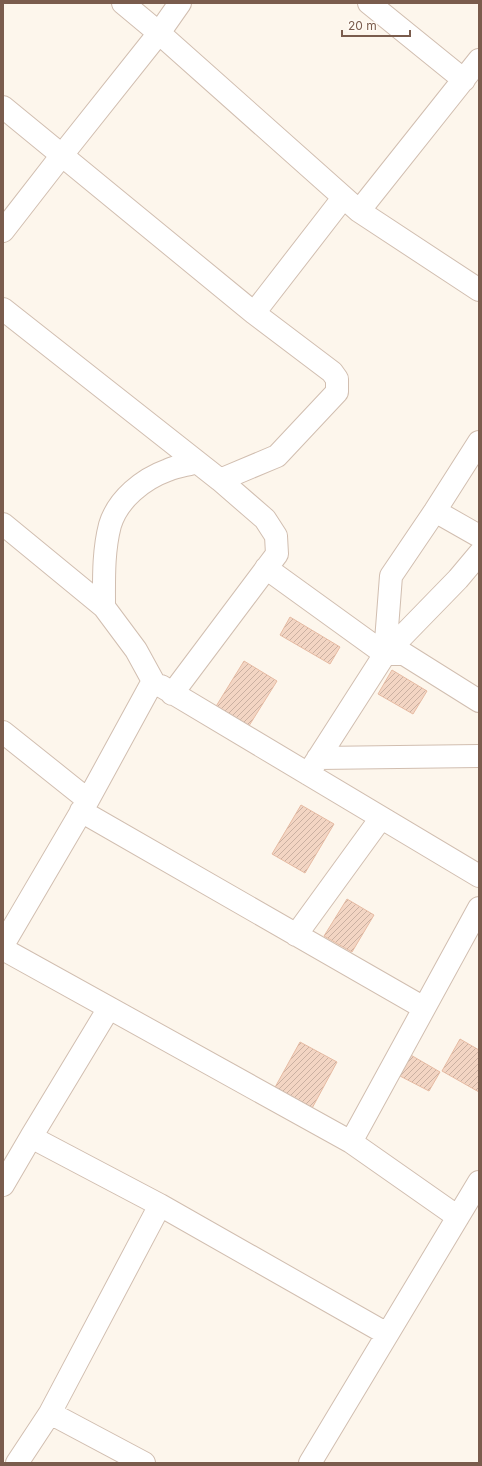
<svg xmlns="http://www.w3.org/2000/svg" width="482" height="1466" font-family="Inter,sans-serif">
	<defs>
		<pattern id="building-hatch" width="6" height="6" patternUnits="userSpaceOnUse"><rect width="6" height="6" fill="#f3d5c3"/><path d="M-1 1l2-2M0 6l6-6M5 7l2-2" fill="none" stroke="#cab0a1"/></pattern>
	</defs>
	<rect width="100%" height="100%" fill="#fdf6ec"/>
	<path fill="url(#building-hatch)" stroke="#e6bba3" d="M290 617 340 647 330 664 280 635Z
		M244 661 277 681 247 729 215 708Z
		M392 670 427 691 413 714 378 694Z
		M301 805 334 824 305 873 272 854Z
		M347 899 374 915 352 952 324 936Z
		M460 1039 479 1050V1092L442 1071Z
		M300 1042 337 1062 310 1112 273 1091Z
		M409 1054 440 1072 429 1091 398 1075Z"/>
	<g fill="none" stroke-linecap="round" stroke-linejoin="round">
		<defs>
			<path id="minor" d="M123 3 159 33 359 211 479 290
				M369 3 464 80
				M3 107 254 313 332 372 337 379V392L277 456 220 480
				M359 211 479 60
				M3 231 62 155 159 33 180 3
				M3 309 220 480 265 519 276 536 277 554 172 694
				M254 313 343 198
				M435 511 479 536
				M3 524 104 607 136 650 153 681 88 800 3 945
				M266 568 385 654
				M104 607C104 580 103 552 110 525 118 499 143 479 168 470 177 466 188 465 197 462
				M385 654 391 576 435 511 479 442
				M385 654 458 579 479 554
				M161 686 479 876
				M3 732 88 800
				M318 758 479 756
				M308 774 385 654H404L479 701
				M81 811 424 1008
				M296 935 381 818
				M3 949 351 1142 458 1217
				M31 1137 109 1008
				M351 1142 479 908
				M3 1185 31 1137 160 1205 50 1413 144 1463
				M160 1205 387 1334
				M17 1463 50 1413
				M310 1463 479 1182"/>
		</defs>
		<use href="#minor" stroke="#d1beb0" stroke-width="24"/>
		<use href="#minor" stroke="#fff" stroke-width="22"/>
	</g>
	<rect width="482" height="1466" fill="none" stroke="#7a5c4d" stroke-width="8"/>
	<path d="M342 30v6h68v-6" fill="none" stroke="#7a5c4d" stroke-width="2"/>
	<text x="348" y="30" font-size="12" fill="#7a5c4d" stroke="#fffaf3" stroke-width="3" paint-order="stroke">20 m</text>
</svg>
